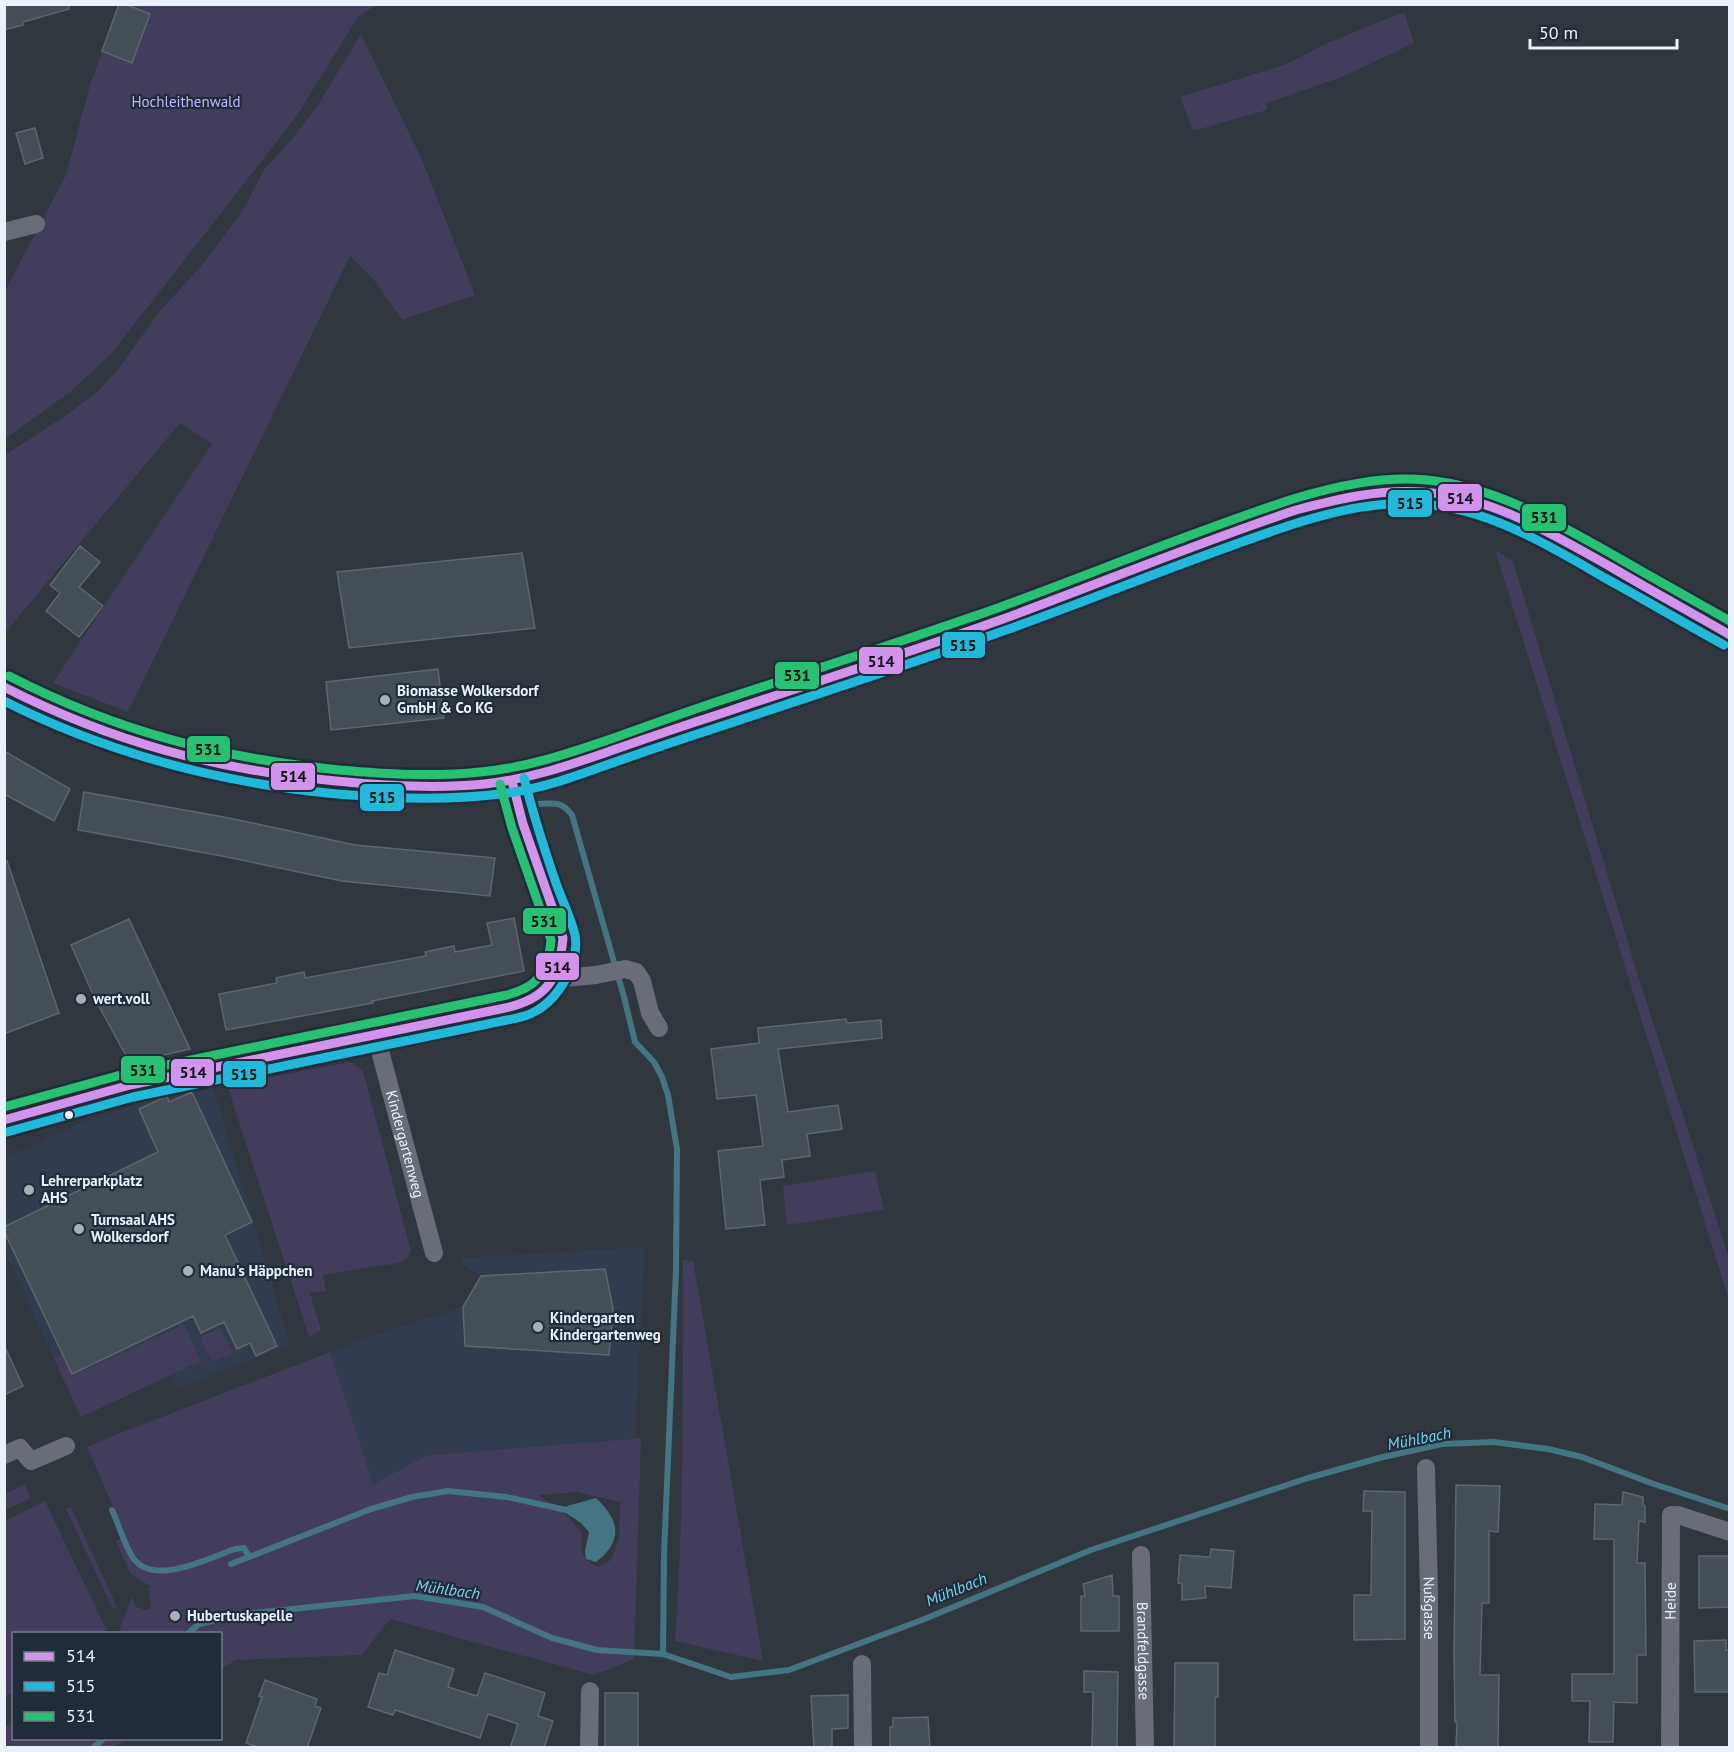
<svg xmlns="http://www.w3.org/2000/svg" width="1734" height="1752" font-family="'PT Sans',sans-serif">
	<rect width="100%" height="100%" fill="#31373e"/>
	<path fill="#2f3d4e" d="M212 1083 290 1344 176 1389 168 1373 80 1414 5 1253 4 1158 94 1117Z
		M645 1247 635 1438 427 1455 373 1484 330 1352 365 1338 463 1307 481 1277 461 1263V1258Z"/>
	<path fill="#413d5b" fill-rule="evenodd" d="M119 5H376L358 17 296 117 111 354 70 392 5 439V291L66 175 90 85Z
		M1404 12 1414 43 1342 77 1266 103 1267 110 1193 131 1180 97 1287 64 1325 44Z
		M361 34 423 162 475 295 402 320 374 280 350 256 128 712 53 683 212 444 180 423 5 633V455L65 416 97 392 119 368 159 312 202 265 242 212 264 170 292 139 316 108Z
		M1495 550 1513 561 1635 966 1729 1258V1300Z
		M352 1062 363 1071 411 1251 406 1260 398 1263 323 1275 326 1291 310 1293 321 1330 309 1337 227 1085Z
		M875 1171 884 1210 787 1225 783 1186Z
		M683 1260 693 1261 763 1661 675 1641C684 1514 683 1387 683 1260Z
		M178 1311 201 1361 81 1417 54 1359 72 1349 83 1371 178 1327 173 1314Z
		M220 1328 233 1353 212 1362 200 1337Z
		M330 1352 373 1484 427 1455 641 1438 634 1659 594 1675 390 1619 362 1655 235 1660 221 1670 220 1634 118 1633 132 1597 136 1607 146 1610 151 1608 148 1588 151 1587 130 1573 116 1541 126 1537 87 1447 105 1439ZM577 1492 620 1502 619 1539 611 1560 598 1567C580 1558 581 1552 582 1533L568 1517 539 1495Z
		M25 1484 31 1498 5 1510V1494Z
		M45 1501 108 1633 14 1634 13 1692 5 1696V1521Z
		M71 1507 117 1607 113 1609 66 1509Z
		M13 1723 14 1738 126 1739 115 1747H5V1727Z"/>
	<path fill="#447583" d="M596 1498C619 1519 624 1541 596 1562L586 1559 585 1551 589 1532 581 1523 566 1513 567 1506Z"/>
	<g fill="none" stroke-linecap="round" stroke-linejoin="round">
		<path stroke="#447583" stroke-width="6" d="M537 804C554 803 561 801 572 815L624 997 635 1042 654 1062 662 1077 668 1095 677 1149 676 1269 664 1555 663 1654
			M112 1510C119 1525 124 1544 133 1558 154 1587 209 1558 235 1549L244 1548 249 1556
			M231 1564 371 1509 412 1497 448 1491 507 1497 566 1510
			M187 1634 199 1624 235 1615 415 1596 483 1607 552 1638 597 1650 663 1654 731 1677 789 1670 922 1620 1091 1550 1308 1478 1379 1458 1442 1444 1494 1442 1548 1449 1582 1457 1651 1483 1730 1509
			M93 1748 104 1738"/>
	</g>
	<path fill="#444f57" stroke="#60666c" stroke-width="1.5" d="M4 4H69V9L23 22V25L4 30Z
		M119 4H125L150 14 132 63 102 51Z
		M35 128 43 158 25 164 16 133Z
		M80 546 100 562 79 587 103 606 79 637 46 611 60 593 50 585Z
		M522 553 535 628 349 648 337 572Z
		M438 669 444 718 331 730 326 682Z
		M4 751 70 789 54 821 4 794Z
		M84 792 229 818 355 845 495 858 490 896 342 881 222 856 78 830Z
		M4 861H7L59 1013 4 1034Z
		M514 918 524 971 372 1001 373 1003 226 1030 219 994 277 983 276 978 304 972 305 978 426 956 425 952 454 946 455 952 492 945 487 923Z
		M129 919 190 1049 130 1063 95 999 71 945Z
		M846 1019 847 1023 881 1020 882 1038 778 1049 788 1112 838 1105 842 1129 807 1134 810 1156 782 1160 784 1177 760 1180 765 1225 726 1229 718 1151 763 1146 756 1095 717 1099 711 1049 759 1043 758 1028Z
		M192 1092 252 1222 225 1235 277 1346 256 1356 250 1343 237 1349 224 1322 201 1333 193 1316 72 1374 4 1231V1227L158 1152 139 1109 167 1096 169 1102Z
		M605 1269 613 1308 609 1355 465 1346 463 1307 481 1276Z
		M4 1345 23 1386 4 1395Z
		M1456 1485 1500 1486 1498 1532 1489 1531V1603H1482L1480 1675H1499L1498 1748H1456L1457 1722H1455L1454 1654Z
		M1364 1491 1405 1492V1639L1354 1640V1595H1371L1372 1511H1363Z
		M1623 1492 1643 1497V1505L1645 1506V1522L1639 1521 1637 1563H1645L1646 1655H1637V1703L1614 1702 1613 1742H1589L1590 1701H1572V1674H1614V1539H1594L1595 1504 1622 1505Z
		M1211 1549 1234 1551 1231 1588 1205 1586 1206 1598 1182 1600V1584L1178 1583 1180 1555 1210 1557Z
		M1699 1556H1729V1607L1699 1608Z
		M1112 1575 1113 1596H1119V1631H1081V1596H1085L1083 1584Z
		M1726 1640V1650H1730V1692H1695L1694 1641Z
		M395 1650 454 1669 448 1687 477 1696 485 1673 545 1693 538 1716 553 1721 544 1748H510L518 1724 488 1714 480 1738 395 1710 393 1715 368 1707 379 1673 387 1675Z
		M1175 1663H1218V1697H1215V1748H1174Z
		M1084 1671 1118 1672 1117 1748H1092L1093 1692H1084Z
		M265 1680 317 1699 315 1706 321 1708 307 1748H260L246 1743 262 1697 259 1696Z
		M605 1693H638V1748H605Z
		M848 1695V1728L832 1729V1748H814L811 1696Z
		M928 1717 930 1748H890V1727H893V1718Z"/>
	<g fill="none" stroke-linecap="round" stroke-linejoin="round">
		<g stroke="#686d78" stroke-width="18">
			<path d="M4 232 36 224"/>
			<path d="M553 979 596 975 625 969 636 972 642 981 650 1013 659 1028"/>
			<path id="s1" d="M376 1036 434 1253"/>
			<path d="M4 1120 130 1085 505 1008C513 1006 521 1005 528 1002 552 990 562 963 563 938L523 824 512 781"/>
			<path d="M4 1455 20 1448 31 1461 66 1446"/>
			<path id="s2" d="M1426 1468 1429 1593V1748"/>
			<path id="s3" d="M1141 1555 1145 1748"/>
			<path d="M862 1664 863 1748"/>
			<path d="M589 1748 590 1691"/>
			<path id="s4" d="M1670 1748 1671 1515H1678L1730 1532"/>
		</g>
		<path stroke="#686d78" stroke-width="24" d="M4 687C110 746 232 774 352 783 422 789 491 789 559 770 704 716 853 672 999 620 1074 593 1148 563 1223 536 1286 513 1356 486 1424 492 1492 498 1541 528 1598 560 1642 585 1686 610 1730 635"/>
		<defs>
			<path id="bus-1" d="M4 687C112 742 216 770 336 781 385 786 436 789 485 784 534 778 570 765 616 749 653 736 689 724 726 712 818 681 911 652 1003 619 1101 583 1197 543 1296 510 1338 499 1379 489 1422 492 1491 496 1552 534 1611 567 1650 590 1690 612 1730 635
				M4 1120 130 1085 505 1008C546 999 559 980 563 938L523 824 512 781"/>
			<path id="bus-2" d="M4 701C109 754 220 783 337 794 394 799 451 801 507 793 546 788 581 774 618 761 655 748 691 736 728 724 820 693 914 663 1006 630 1104 595 1201 554 1300 522 1340 510 1379 501 1421 504 1488 508 1548 545 1605 578 1645 600 1684 623 1724 645
				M7 1132 133 1097 507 1020C516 1018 526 1017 534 1012 558 1000 580 963 575 935 571 918 562 900 556 883 544 848 533 814 524 778"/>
			<path id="bus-3" d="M9 676C116 731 219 758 339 770 386 774 433 777 480 772 526 768 567 754 611 739 647 726 683 713 719 701 811 671 903 641 995 609 1094 573 1192 532 1293 499 1336 486 1381 476 1427 480 1496 487 1555 522 1615 556 1653 578 1691 599 1730 621
				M4 1107 128 1073 502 996C536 989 548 974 551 940L512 828 500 784"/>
		</defs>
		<use href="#bus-1" stroke="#212c3a" stroke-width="14"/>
		<use href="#bus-2" stroke="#212c3a" stroke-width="14"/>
		<use href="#bus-3" stroke="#212c3a" stroke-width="14"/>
		<use href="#bus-1" stroke="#d193ec" stroke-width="9"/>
		<use href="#bus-2" stroke="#20b9da" stroke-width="9"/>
		<use href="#bus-3" stroke="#26c172" stroke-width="9"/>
	</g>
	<g fill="#a9b0b9" stroke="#212c3a" stroke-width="2">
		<circle cx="385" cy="700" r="6"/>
		<circle cx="81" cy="999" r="6"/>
		<circle cx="29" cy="1190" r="6"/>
		<circle cx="79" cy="1229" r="6"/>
		<circle cx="188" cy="1271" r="6"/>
		<circle cx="538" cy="1327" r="6"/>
		<circle cx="175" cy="1616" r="6"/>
	</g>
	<circle fill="#eaf1fb" stroke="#212c3a" stroke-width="2" cx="69" cy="1115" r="5"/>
	<g text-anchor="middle" stroke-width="4.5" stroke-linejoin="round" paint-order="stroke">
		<g font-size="15" fill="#c0b8f9" stroke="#212c3a">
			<text x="186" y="107">Hochleithenwald</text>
		</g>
		<g font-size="15" font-weight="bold" fill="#eaf1fb" stroke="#212c3a" text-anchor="start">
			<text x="397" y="696">Biomasse Wolkersdorf<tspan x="397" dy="17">GmbH &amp; Co KG</tspan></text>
			<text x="93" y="1004">wert.voll</text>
			<text x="41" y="1186">Lehrerparkplatz<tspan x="41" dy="17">AHS</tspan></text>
			<text x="91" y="1225">Turnsaal AHS<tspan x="91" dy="17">Wolkersdorf</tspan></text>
			<text x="200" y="1276">Manu's Häppchen</text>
			<text x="550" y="1323">Kindergarten<tspan x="550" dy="17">Kindergartenweg</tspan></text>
			<text x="187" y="1621">Hubertuskapelle</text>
		</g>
		<g font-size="15" fill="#eaf1fb" stroke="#212c3a">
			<text dy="5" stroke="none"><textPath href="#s1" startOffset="112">Kindergartenweg</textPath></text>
			<text dy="5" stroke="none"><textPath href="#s4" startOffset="147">Heide</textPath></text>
			<text dy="5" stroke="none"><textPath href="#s2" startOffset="140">Nußgasse</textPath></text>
			<text dy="5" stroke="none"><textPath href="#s3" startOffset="96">Brandfeldgasse</textPath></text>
		</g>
		<g font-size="16" font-style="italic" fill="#7dd5ec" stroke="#212c3a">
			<text transform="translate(1419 1438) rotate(-11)" y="6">Mühlbach</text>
			<text transform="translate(448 1589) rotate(8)" y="6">Mühlbach</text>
			<text transform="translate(956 1589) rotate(-22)" y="6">Mühlbach</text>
		</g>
	</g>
	<g stroke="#212c3a" stroke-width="2">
		<rect x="1437" y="483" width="46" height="29" rx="6" fill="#d193ec"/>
		<rect x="1387" y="489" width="46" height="29" rx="6" fill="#20b9da"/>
		<rect x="1521" y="503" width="46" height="29" rx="6" fill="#26c172"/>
		<rect x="941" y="631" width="45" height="28" rx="6" fill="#20b9da"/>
		<rect x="858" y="646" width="46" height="29" rx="6" fill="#d193ec"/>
		<rect x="774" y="661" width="46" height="29" rx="6" fill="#26c172"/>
		<rect x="186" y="735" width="45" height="28" rx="6" fill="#26c172"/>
		<rect x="270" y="762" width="46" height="29" rx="6" fill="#d193ec"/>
		<rect x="359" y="783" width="46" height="29" rx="6" fill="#20b9da"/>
		<rect x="522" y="907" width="45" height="28" rx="6" fill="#26c172"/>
		<rect x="535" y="952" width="45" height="29" rx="6" fill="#d193ec"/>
		<rect x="120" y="1055" width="46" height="29" rx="6" fill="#26c172"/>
		<rect x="170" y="1058" width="45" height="29" rx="6" fill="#d193ec"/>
		<rect x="222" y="1060" width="45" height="28" rx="6" fill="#20b9da"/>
	</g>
	<g font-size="16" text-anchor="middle" font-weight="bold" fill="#111">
		<text x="1460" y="504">514</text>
		<text x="1410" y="509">515</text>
		<text x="1544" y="523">531</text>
		<text x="963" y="651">515</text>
		<text x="881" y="667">514</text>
		<text x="797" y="681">531</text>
		<text x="208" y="755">531</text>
		<text x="293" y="782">514</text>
		<text x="382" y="803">515</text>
		<text x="544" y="927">531</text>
		<text x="557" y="973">514</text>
		<text x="143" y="1076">531</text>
		<text x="193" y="1078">514</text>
		<text x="244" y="1080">515</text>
	</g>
	<rect width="1734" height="1752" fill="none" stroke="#eaf1fb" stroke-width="12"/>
	<rect x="12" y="1632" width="210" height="108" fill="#212c3a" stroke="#717b87" stroke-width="1.5"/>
	<rect x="24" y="1652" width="30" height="9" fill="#d193ec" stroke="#717b87" stroke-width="1.5"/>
	<text x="66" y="1662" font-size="18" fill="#eaf1fb">514</text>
	<rect x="24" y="1682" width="30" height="9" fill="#20b9da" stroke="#717b87" stroke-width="1.5"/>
	<text x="66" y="1692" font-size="18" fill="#eaf1fb">515</text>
	<rect x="24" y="1712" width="30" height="9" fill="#26c172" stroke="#717b87" stroke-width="1.5"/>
	<text x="66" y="1722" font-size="18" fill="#eaf1fb">531</text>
	<path d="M1530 39v9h147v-9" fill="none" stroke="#eaf1fb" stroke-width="3"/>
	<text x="1539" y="39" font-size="18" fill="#eaf1fb" stroke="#212c3a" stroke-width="4.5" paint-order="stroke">50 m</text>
</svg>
